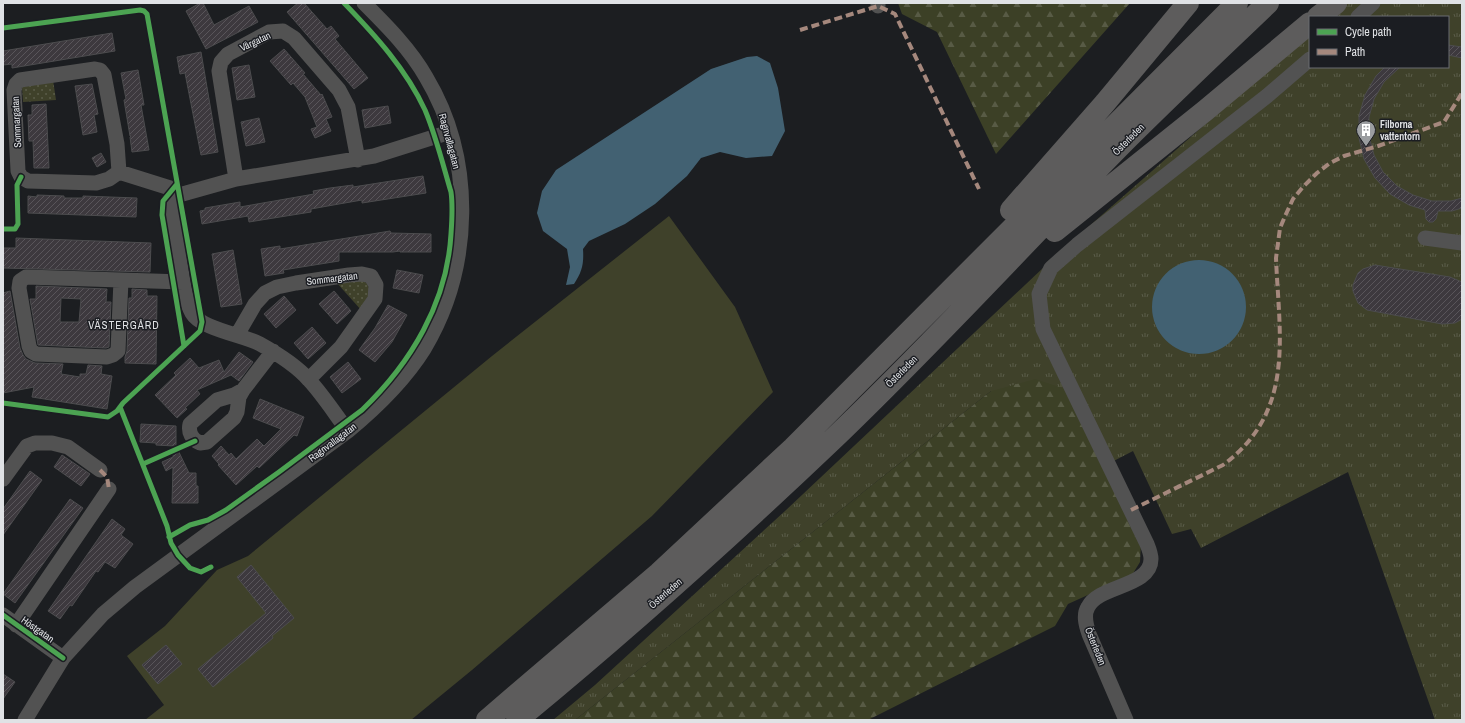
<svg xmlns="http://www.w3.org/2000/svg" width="1465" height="723" font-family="'Archivo Narrow',sans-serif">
	<defs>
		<pattern id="grass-tufts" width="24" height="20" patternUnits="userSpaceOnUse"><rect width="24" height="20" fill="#3f412a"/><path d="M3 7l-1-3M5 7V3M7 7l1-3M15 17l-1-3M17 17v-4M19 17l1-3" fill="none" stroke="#5a5c49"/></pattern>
		<pattern id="forest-firs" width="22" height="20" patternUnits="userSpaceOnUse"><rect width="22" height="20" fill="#3c4026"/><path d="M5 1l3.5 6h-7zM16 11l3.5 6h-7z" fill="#585b45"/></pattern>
		<pattern id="park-dots" width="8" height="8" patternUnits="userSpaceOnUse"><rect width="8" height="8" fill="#3f412a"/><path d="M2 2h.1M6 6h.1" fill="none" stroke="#5a5c49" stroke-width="1.8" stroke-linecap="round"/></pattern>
		<pattern id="building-hatch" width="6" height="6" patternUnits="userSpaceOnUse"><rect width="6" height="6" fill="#3d393e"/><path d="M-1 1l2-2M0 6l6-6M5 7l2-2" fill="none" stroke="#59555a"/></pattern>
	</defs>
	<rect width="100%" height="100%" fill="#1c1e21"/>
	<path fill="url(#grass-tufts)" d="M1346 3H1462V720H1435L1348 472 1201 548 1191 529 1172 534 1133 451 1104 466 991 391 575 720H553L595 685 785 511 1061 251 1310 32V67H1448V17H1329Z"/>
	<path fill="url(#forest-firs)" d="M898 3H1130L996 154 937 32 902 14Z
		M1035 379 1066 389 1141 543 1140 562 1132 575 1068 604 1055 626 868 720H575L991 391Z"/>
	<path fill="url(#park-dots)" d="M53 80 56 100 23 102 22 87Z
		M356 278 367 283 371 294 362 311 336 282Z"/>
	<path fill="#3f412a" d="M669 216 735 307 773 392 652 516 472 670 411 720H145L164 705 127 656 165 626 217 570 248 556 492 356Z"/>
	<path fill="#426172" d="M757 56 770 63 778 88 785 131 772 156 746 158 720 152 701 158 687 176 655 204 625 224 589 241 583 249C584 264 582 272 574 284L566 285 570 267 567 249 543 231 537 213 542 191 556 170 711 69 747 57Z
		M1152 307a47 47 0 1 1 94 0a47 47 0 1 1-94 0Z"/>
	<path fill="url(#building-hatch)" stroke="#4c4c4e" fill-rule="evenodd" d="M200 3H203L214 25 249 6 258 22 206 49 186 11Z
		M298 3H304L327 29 331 26 339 36 335 39 368 78 354 89 287 12Z
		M112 33 115 51 12 68V64L3 65V51Z
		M1448 45 1462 47V58L1448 55Z
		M284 49 305 73 303 74 321 95 322 94 332 117 326 119 331 131 315 138 311 129 317 127 305 97 293 83 291 85 270 61Z
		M201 52 218 152 201 155 185 73 180 74 177 57Z
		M249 65 255 97 237 100 232 68Z
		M1385 67H1400L1384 82 1374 99 1369 117V136L1374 155 1383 172 1397 186 1413 195 1432 201H1451L1462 198V208L1452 211H1438L1436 219 1433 222H1429L1426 219 1425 210 1409 205 1390 194 1375 178 1364 159 1359 138V116L1365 95 1376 76Z
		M138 70 144 105H141L149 150 132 152 130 137 131 136H130L124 100 126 99 121 73Z
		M92 84 98 114 94 115 97 132 83 135 75 86Z
		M46 104 49 168H34L33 141H29L28 115H32V105Z
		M388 106 391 123 365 128 362 110Z
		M259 118 265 142 246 146 241 122Z
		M101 153 106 162 97 167 92 158Z
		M423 176 426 193 362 203V200L339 204 311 209V212L249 222 248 216 202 224 200 211 205 210V208L240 202V207L314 194 313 191 330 188 353 185V187Z
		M37 195 64 196V198H83V196L137 198 136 217 28 213V196L37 197Z
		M390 231 391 233 431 234V252H400V251L393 252H339V261L283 270 284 273 265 276 261 249 280 246V249Z
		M16 238 151 243 150 272 3 268V248H16Z
		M233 250 242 304 221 307 212 254Z
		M1375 265 1450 277 1462 282V319L1455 323 1442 324 1367 310 1358 303 1353 291V285L1358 273 1363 269Z
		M397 270 423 275 419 293 393 288Z
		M36 286 107 289 106 302H111L109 347 106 348 38 345 30 299H36ZM61 298 81 299 79 322H60Z
		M132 289 147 290V296H157L156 364 125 363V357L127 351 129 298H132Z
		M10 291 20 348 23 355 26 359 35 363 63 364 61 374 80 377V374H86L88 365 102 366 101 374 112 376 107 409 32 397 34 387 3 393V293Z
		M334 291 351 311 337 324 319 304Z
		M284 296 296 310 276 328 264 314Z
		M388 305 407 315 392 342 375 362 359 350 375 328Z
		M312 327 326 343 308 359 294 343Z
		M239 352 253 362 239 381 231 375 197 390 200 394 185 408 187 409 177 418 155 395 176 375 174 373 190 358 199 368 219 360 224 372Z
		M348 362 361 379 342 393 330 377Z
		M260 399 304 417 297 436 294 435 259 468 257 466 236 485 218 465 219 464 212 456 221 446 229 455 231 453 236 459 257 439 264 446 281 429 253 418Z
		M141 424 176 426V446L189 473H196V486H198V503H172L173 467 166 471 162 462 173 457 174 446 156 445V443L140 442Z
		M62 455 90 474 81 486 54 467Z
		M30 471 42 480 3 535V509Z
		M70 499 83 508 15 603 3 594Z
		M112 519 125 529 121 535 133 544 115 568 105 562 98 572 96 571 72 606 70 605 60 619 48 611Z
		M251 565 294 618 272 636 273 638 213 687 198 669 266 613 237 577Z
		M166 645 182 664 158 684 142 665Z
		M3 674 15 682 3 699Z"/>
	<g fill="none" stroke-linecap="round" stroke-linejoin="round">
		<path stroke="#525252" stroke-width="15" d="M878 6V3
			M1358 17 1373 3
			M119 172 109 179 96 183 28 181 21 177 18 171 14 90 16 84 20 80 95 69 100 70 104 75 117 144 119 172 170 188 179 195
			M236 179 219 71 221 62 228 54 269 32 283 31 294 38 339 90 348 107 358 160
			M1425 238 1462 243
			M121 280 26 277 20 281 19 288 29 346 31 351 36 354 107 357 113 355 118 351 121 280 183 282
			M237 335 255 304 265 293 277 287 296 283 349 275 362 274 371 276 376 285 375 299 341 347 309 379
			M243 390 239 397 237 412 234 418 207 442 200 443C192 440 188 432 190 424L217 400 234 395 243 390 273 351
			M348 431C335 414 323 395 309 380 296 365 278 354 260 344 243 335 201 329 192 313 185 300 183 283 181 269 178 250 175 231 172 211 172 204 174 199 179 195L236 179 374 156 450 132
			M3 479 27 446 35 443H52L68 447 100 470
			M3 615 63 658
			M16 625 109 489
			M25 720 63 658 103 614 135 587 348 431C377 407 404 381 424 349 473 267 475 159 426 77 410 49 387 26 364 3
			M1126 720 1089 634C1086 625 1083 615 1088 607 1099 585 1151 587 1151 559 1151 554 1149 549 1147 544L1043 329 1039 294 1051 268 1077 245 1267 96 1310 59"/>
		<path stroke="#5d5c5c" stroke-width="22" d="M1318 17 1336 3
			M1011 210 1105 103 1188 3
			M1055 231 1206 110 1310 23
			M487 720 659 573 793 448 1237 3
			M517 720C624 632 728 539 829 443 931 346 1026 241 1125 141 1172 94 1220 49 1268 3"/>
		<path stroke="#a5887d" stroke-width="4" stroke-dasharray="8 4" stroke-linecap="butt" d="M800 30 878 6 895 14 979 189
			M100 470 107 477 109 489
			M1131 510 1223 465C1296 411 1279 336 1276 258L1280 228 1286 214 1293 199 1303 187 1317 173 1330 163 1344 156 1378 146 1444 122 1462 93"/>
		<defs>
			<path id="cycleway" d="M3 28 140 10 144 11 147 14 202 322 200 331 123 403 117 411 108 417 3 403
				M177 184 163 201 162 215 184 346
				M3 229H15L18 224 17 185 21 177
				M120 407 167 526 171 543 178 555 190 568 201 572 211 567
				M143 464 195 441
				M169 537 190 525 208 520 226 510 279 472 362 410C411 363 447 303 451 234 452 220 453 206 451 192 443 165 436 136 425 110 406 69 375 35 344 3
				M3 615 63 658"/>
		</defs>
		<use href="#cycleway" stroke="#1b1d22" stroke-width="8"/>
		<use href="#cycleway" stroke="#4ca352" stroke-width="5"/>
	</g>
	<defs>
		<symbol id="building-pin" viewBox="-11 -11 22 30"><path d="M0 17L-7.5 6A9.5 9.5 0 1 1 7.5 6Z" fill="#9b9da0" stroke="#1b1d22"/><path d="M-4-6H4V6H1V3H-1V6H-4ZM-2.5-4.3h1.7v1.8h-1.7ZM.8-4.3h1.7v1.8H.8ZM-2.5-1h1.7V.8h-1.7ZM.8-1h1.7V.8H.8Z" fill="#fff"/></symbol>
	</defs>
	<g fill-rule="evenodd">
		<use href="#building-pin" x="1355" y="119" width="22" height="30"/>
	</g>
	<g text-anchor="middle" stroke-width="3" stroke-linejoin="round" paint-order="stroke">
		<g font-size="10" fill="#e0e2e5" stroke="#1b1d22">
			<text transform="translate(255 41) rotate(-25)" y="4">Vårgatan</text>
			<text transform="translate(16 122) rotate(-93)" y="4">Sommargatan</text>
			<text transform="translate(1128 139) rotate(-45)" y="4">Österleden</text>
			<text transform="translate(450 141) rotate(75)" y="4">Ragnvallagatan</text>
			<text transform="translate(332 278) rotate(-7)" y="4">Sommargatan</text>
			<text transform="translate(901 371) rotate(-45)" y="4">Österleden</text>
			<text transform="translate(332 442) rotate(-37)" y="4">Ragnvallagatan</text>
			<text transform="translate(665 593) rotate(-41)" y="4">Österleden</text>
			<text transform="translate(38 629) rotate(35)" y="4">Höstgatan</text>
			<text transform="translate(1096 646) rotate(68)" y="4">Österleden</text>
		</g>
		<g font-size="10" font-weight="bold" fill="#e0e2e5" stroke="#1b1d22" text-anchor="start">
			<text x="1380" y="128">Filborna<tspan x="1380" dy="12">vattentorn</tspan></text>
		</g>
		<g font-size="11" letter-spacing="1" fill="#e0e2e5" stroke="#1b1d22">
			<text x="124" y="329">VÄSTERGÅRD</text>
		</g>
	</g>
	<rect width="1465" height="723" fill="none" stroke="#e0e2e5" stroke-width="8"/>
	<rect x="1309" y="16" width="140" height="52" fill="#1b1d22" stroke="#6a6c70"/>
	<rect x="1317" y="29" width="20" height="6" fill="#4ca352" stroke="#6a6c70"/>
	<text x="1345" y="36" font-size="12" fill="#e0e2e5">Cycle path</text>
	<rect x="1317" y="49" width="20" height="6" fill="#a5887d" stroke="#6a6c70"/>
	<text x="1345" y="56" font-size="12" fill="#e0e2e5">Path</text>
</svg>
